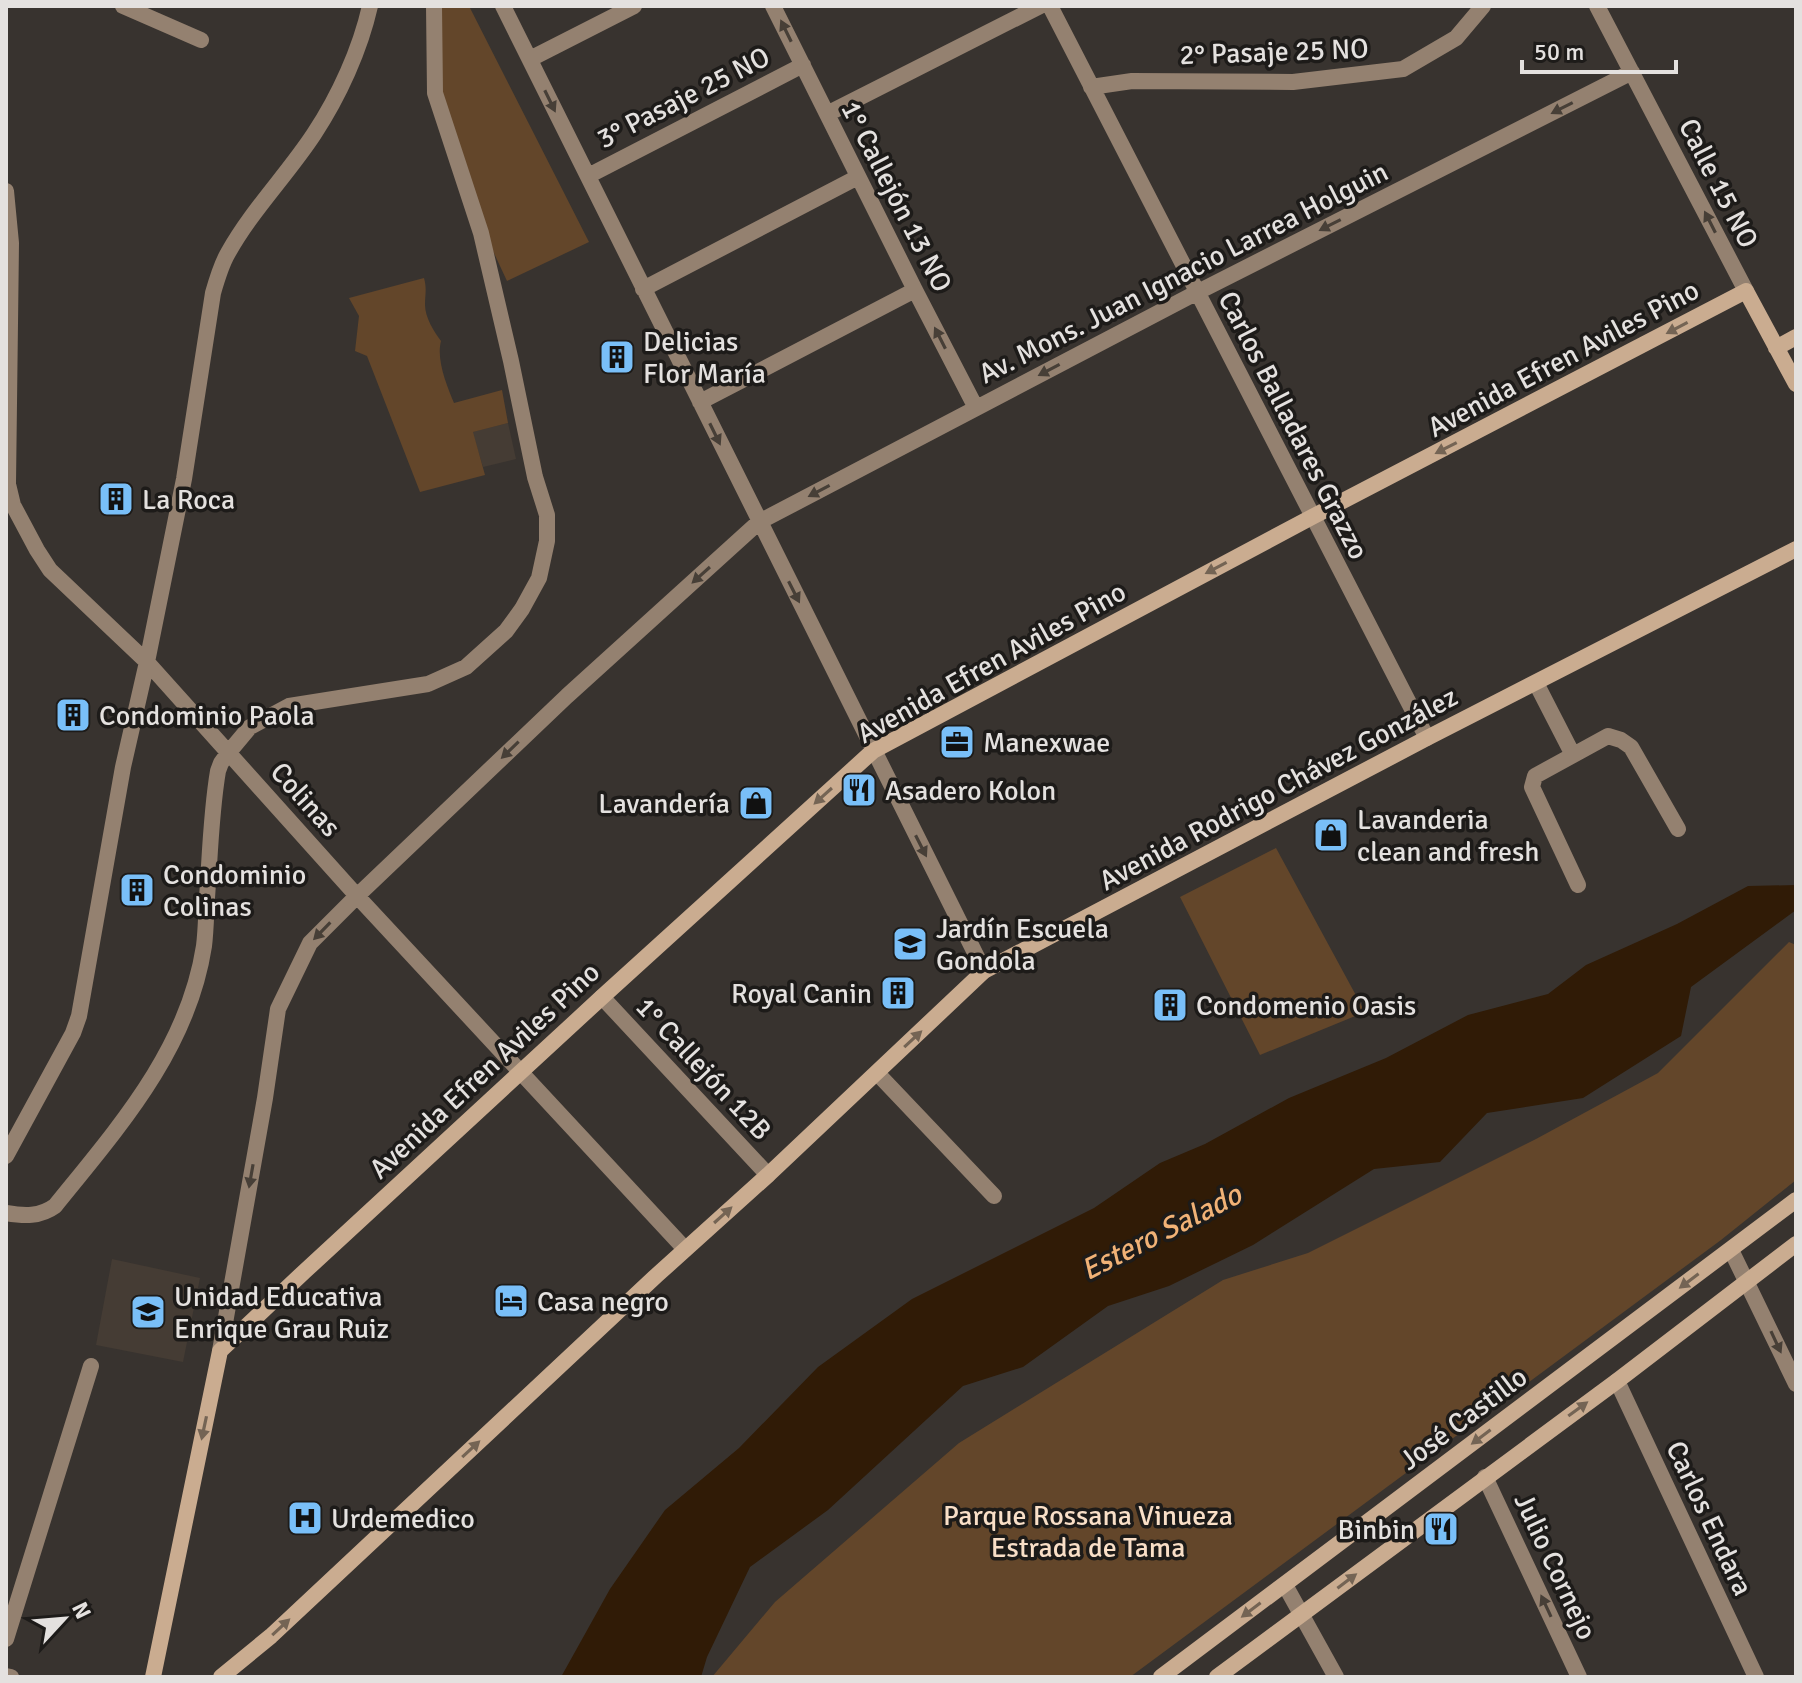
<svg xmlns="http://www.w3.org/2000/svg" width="1802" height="1683" font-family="Signika,sans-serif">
	<rect width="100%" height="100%" fill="#38332f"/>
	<path fill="#453c34" d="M508 423 516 459 483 467 472 432Z
		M112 1259 200 1278 183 1362 96 1345Z"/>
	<path fill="#63462a" d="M440 6H469L589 242 507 281 486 236 440 92Z
		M424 278C427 289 425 295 425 305 425 317 434 332 441 341 436 360 447 386 454 403L502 390 508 423 473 432 485 475 420 492 367 356 355 351 359 316 349 298Z
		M1276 848 1365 1012 1260 1055 1180 897Z
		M1789 942 1796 945V1180L1721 1240 1130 1677H712L775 1602 959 1443 1223 1280 1308 1253 1536 1139 1658 1073Z"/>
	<path fill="#301b06" d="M1796 885V910L1691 987 1681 1036 1583 1098 1487 1113 1440 1162 1374 1169 1253 1245 1169 1286 1108 1306 1023 1367 963 1386 828 1510 750 1567 707 1657 701 1677H561L610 1589 665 1510 739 1448 818 1367 912 1299 1094 1208 1160 1163 1205 1144 1289 1098 1386 1058 1468 1015 1548 994 1586 965 1677 924 1748 886Z"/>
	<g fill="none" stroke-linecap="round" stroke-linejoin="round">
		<path stroke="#948170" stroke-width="16" d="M123 6 201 40
			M503 6 984 971
			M773 6 915 290 976 408
			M1050 6 1427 738
			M1597 6 1746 291
			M530 59 634 6
			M1091 87 1132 81 1293 82 1403 69 1456 38 1483 6
			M827 114 1040 6
			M588 176 803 65
			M6 191 11 243 8 484 13 505 37 550 50 570 147 662 357 896 685 1249
			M643 289 858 177
			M700 402 915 290
			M1536 683 1573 755
			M1578 885 1532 787 1535 776 1608 736 1621 740 1631 747 1678 829
			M602 997 768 1175
			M877 1073 994 1196
			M6 1156 73 1033 79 1016 123 767 147 662 184 479 213 293C217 279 221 265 228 253 252 210 287 175 314 134 339 96 360 50 370 6
			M6 1213C24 1216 40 1217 55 1206 118 1128 188 1050 204 946 206 930 206 914 207 898 210 855 211 812 218 771L221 763 229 752 250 727 289 706 428 684 466 667 506 631 522 609 539 578 547 541V515L535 477 511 361 481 233 435 93 434 6
			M1731 1250 1796 1384
			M220 1351 265 1098 278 1009 310 943 357 896 567 696 759 522 1196 293 1632 72
			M1617 1381 1756 1677
			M1485 1477 1579 1677
			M1285 1585 1336 1677
			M6 1639 91 1366
			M6 1676 11 1677"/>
		<path stroke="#caac90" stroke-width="16" d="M1776 348 1796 337
			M153 1677 220 1351 305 1271 602 997 873 751 1312 517 1746 291 1796 384
			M221 1677 271 1636 657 1275 768 1175 984 971 1427 738 1796 549
			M1161 1677 1796 1200
			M1217 1677 1617 1381 1796 1244"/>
	</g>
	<defs><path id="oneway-solid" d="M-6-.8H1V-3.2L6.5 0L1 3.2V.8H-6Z" transform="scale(2)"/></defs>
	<g fill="#473f37">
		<use href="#oneway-solid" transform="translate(786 31) rotate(-116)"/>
		<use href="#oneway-solid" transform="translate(550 101) rotate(64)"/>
		<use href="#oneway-solid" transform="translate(1562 108) rotate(153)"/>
		<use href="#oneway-solid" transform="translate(1710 222) rotate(-117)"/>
		<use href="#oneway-solid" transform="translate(1330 225) rotate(153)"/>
		<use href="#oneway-solid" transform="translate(940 338) rotate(-117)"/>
		<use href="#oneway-solid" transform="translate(1049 370) rotate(152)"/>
		<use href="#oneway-solid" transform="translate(715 434) rotate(64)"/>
		<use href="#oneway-solid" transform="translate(819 491) rotate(152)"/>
		<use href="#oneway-solid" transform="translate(701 575) rotate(138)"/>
		<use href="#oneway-solid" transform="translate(794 592) rotate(63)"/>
		<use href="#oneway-solid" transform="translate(510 750) rotate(136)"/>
		<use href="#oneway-solid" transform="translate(921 846) rotate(63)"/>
		<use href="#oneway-solid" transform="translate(322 931) rotate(134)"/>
		<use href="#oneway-solid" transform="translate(251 1176) rotate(100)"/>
		<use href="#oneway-solid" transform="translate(1776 1342) rotate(65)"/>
		<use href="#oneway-solid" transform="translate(1546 1606) rotate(-115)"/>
	</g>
	<g fill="#746454">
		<use href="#oneway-solid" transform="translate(1677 328) rotate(152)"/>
		<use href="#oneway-solid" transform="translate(1446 448) rotate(153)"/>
		<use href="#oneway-solid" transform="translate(1216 568) rotate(152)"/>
		<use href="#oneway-solid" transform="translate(823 796) rotate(138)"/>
		<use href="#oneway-solid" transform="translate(913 1039) rotate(-43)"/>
		<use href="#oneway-solid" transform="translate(723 1215) rotate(-42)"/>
		<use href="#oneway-solid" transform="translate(1689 1281) rotate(143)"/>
		<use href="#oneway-solid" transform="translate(1578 1409) rotate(-36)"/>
		<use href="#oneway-solid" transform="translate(204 1428) rotate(102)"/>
		<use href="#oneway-solid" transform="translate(1481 1437) rotate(143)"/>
		<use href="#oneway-solid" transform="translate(471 1449) rotate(-43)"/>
		<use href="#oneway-solid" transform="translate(1347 1581) rotate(-37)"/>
		<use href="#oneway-solid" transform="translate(1251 1610) rotate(143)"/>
		<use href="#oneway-solid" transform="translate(281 1627) rotate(-43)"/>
	</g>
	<defs>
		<symbol id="building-square" viewBox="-11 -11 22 22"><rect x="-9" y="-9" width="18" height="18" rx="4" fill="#79bff8" stroke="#1d1b19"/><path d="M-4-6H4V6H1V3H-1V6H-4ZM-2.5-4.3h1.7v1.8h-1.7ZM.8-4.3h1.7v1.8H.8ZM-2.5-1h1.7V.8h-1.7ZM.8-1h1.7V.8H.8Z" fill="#111"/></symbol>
		<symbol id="office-square" viewBox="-11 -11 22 22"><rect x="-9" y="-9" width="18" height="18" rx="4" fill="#79bff8" stroke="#1d1b19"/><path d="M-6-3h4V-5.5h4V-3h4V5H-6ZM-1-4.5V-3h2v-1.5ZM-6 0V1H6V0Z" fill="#111"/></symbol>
		<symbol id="restaurant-square" viewBox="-11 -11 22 22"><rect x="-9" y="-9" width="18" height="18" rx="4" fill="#79bff8" stroke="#1d1b19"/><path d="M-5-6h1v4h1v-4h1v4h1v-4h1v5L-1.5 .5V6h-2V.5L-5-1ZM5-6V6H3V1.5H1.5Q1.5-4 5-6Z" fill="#111"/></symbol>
		<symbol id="shop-square" viewBox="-11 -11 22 22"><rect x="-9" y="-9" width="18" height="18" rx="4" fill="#79bff8" stroke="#1d1b19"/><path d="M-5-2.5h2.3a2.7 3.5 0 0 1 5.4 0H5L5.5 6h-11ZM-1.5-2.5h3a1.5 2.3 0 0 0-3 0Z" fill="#111"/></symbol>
		<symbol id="school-square" viewBox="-11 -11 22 22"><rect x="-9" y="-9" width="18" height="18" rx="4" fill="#79bff8" stroke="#1d1b19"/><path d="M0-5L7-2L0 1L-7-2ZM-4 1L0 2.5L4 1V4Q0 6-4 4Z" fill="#111"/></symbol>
		<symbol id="hotel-square" viewBox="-11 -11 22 22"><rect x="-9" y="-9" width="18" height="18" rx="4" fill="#79bff8" stroke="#1d1b19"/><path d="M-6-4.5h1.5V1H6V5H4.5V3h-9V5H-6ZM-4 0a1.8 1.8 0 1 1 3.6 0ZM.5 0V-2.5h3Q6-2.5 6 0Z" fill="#111"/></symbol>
		<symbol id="hospital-square" viewBox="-11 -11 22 22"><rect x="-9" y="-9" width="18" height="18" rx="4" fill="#79bff8" stroke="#1d1b19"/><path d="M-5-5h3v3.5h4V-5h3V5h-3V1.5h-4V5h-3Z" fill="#111"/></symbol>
	</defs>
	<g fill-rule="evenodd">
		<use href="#building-square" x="597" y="337" width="40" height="40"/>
		<use href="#building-square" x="96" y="479" width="40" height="40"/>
		<use href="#building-square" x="53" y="695" width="40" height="40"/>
		<use href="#office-square" x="937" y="722" width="40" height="40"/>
		<use href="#restaurant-square" x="839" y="770" width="40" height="40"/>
		<use href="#shop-square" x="736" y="783" width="40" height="40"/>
		<use href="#shop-square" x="1311" y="815" width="40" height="40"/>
		<use href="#building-square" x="117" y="870" width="40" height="40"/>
		<use href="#school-square" x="890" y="924" width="40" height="40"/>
		<use href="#building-square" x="878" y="973" width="40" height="40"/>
		<use href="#building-square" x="1150" y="985" width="40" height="40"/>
		<use href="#hotel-square" x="491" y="1281" width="40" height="40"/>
		<use href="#school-square" x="128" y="1292" width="40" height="40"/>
		<use href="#hospital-square" x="285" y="1498" width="40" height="40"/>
		<use href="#restaurant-square" x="1421" y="1509" width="40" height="40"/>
	</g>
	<g text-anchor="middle" stroke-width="7" stroke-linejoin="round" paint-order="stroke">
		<g font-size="28" fill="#e4e1df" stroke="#1d1b19">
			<text transform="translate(1274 51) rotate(-2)" y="10">2° Pasaje 25 NO</text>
			<text transform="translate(683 97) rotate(-27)" y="10">3° Pasaje 25 NO</text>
			<text transform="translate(1719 183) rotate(63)" y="10">Calle 15 NO</text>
			<text transform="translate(897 196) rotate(63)" y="10">1° Callejón 13 NO</text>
			<text transform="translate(1183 272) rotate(-27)" y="10">Av. Mons. Juan Ignacio Larrea Holguin</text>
			<text transform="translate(1563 358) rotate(-28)" y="10">Avenida Efren Aviles Pino</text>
			<text transform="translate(1294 425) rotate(63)" y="10">Carlos Balladares Grazzo</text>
			<text transform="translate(991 662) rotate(-29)" y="10">Avenida Efren Aviles Pino</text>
			<text transform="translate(1278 788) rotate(-28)" y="10">Avenida Rodrigo Chávez González</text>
			<text transform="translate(306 799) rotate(48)" y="10">Colinas</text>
			<text transform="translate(704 1068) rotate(47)" y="10">1° Callejón 12B</text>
			<text transform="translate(484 1070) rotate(-43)" y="10">Avenida Efren Aviles Pino</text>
			<text transform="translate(1463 1418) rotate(-37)" y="10">José Castillo</text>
			<text transform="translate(1710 1518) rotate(65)" y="10">Carlos Endara</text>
			<text transform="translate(1556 1566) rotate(65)" y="10">Julio Cornejo</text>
		</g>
		<g font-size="28" fill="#e4e1df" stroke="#1d1b19" text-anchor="start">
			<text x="643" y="351">Delicias<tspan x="643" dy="32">Flor María</tspan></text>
			<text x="142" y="509">La Roca</text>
			<text x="99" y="725">Condominio Paola</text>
			<text x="983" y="752">Manexwae</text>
			<text x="885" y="800">Asadero Kolon</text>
			<text x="730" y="813" text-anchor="end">Lavandería</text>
			<text x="1357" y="829">Lavanderia<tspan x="1357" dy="32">clean and fresh</tspan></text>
			<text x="163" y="884">Condominio<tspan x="163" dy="32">Colinas</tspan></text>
			<text x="936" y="938">Jardín Escuela<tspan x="936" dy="32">Gondola</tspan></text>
			<text x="872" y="1003" text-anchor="end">Royal Canin</text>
			<text x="1196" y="1015">Condomenio Oasis</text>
			<text x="174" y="1306">Unidad Educativa<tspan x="174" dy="32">Enrique Grau Ruiz</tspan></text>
			<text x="537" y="1311">Casa negro</text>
			<text x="331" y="1528">Urdemedico</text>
			<text x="1415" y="1539" text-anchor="end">Binbin</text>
		</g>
		<g font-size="28" fill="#f9dfc7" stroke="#1d1b19">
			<text x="1088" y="1525">Parque Rossana Vinueza<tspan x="1088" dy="32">Estrada de Tama</tspan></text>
		</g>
		<g font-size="30" font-style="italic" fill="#f1b276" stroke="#1d1b19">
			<text transform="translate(1161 1232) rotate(-27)" y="10">Estero Salado</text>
		</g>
	</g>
	<rect width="1802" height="1683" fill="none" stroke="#e4e1df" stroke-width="16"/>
	<g transform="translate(64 1619) rotate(64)" stroke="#1d1b19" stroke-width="6" paint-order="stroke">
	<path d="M0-6L14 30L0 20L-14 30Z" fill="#e4e1df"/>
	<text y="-12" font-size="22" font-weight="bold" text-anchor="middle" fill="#e4e1df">N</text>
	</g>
	<path d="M1522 60v12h154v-12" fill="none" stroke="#e4e1df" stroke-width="4"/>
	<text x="1534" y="60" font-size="24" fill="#e4e1df" stroke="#1d1b19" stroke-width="6" paint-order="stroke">50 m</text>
</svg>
